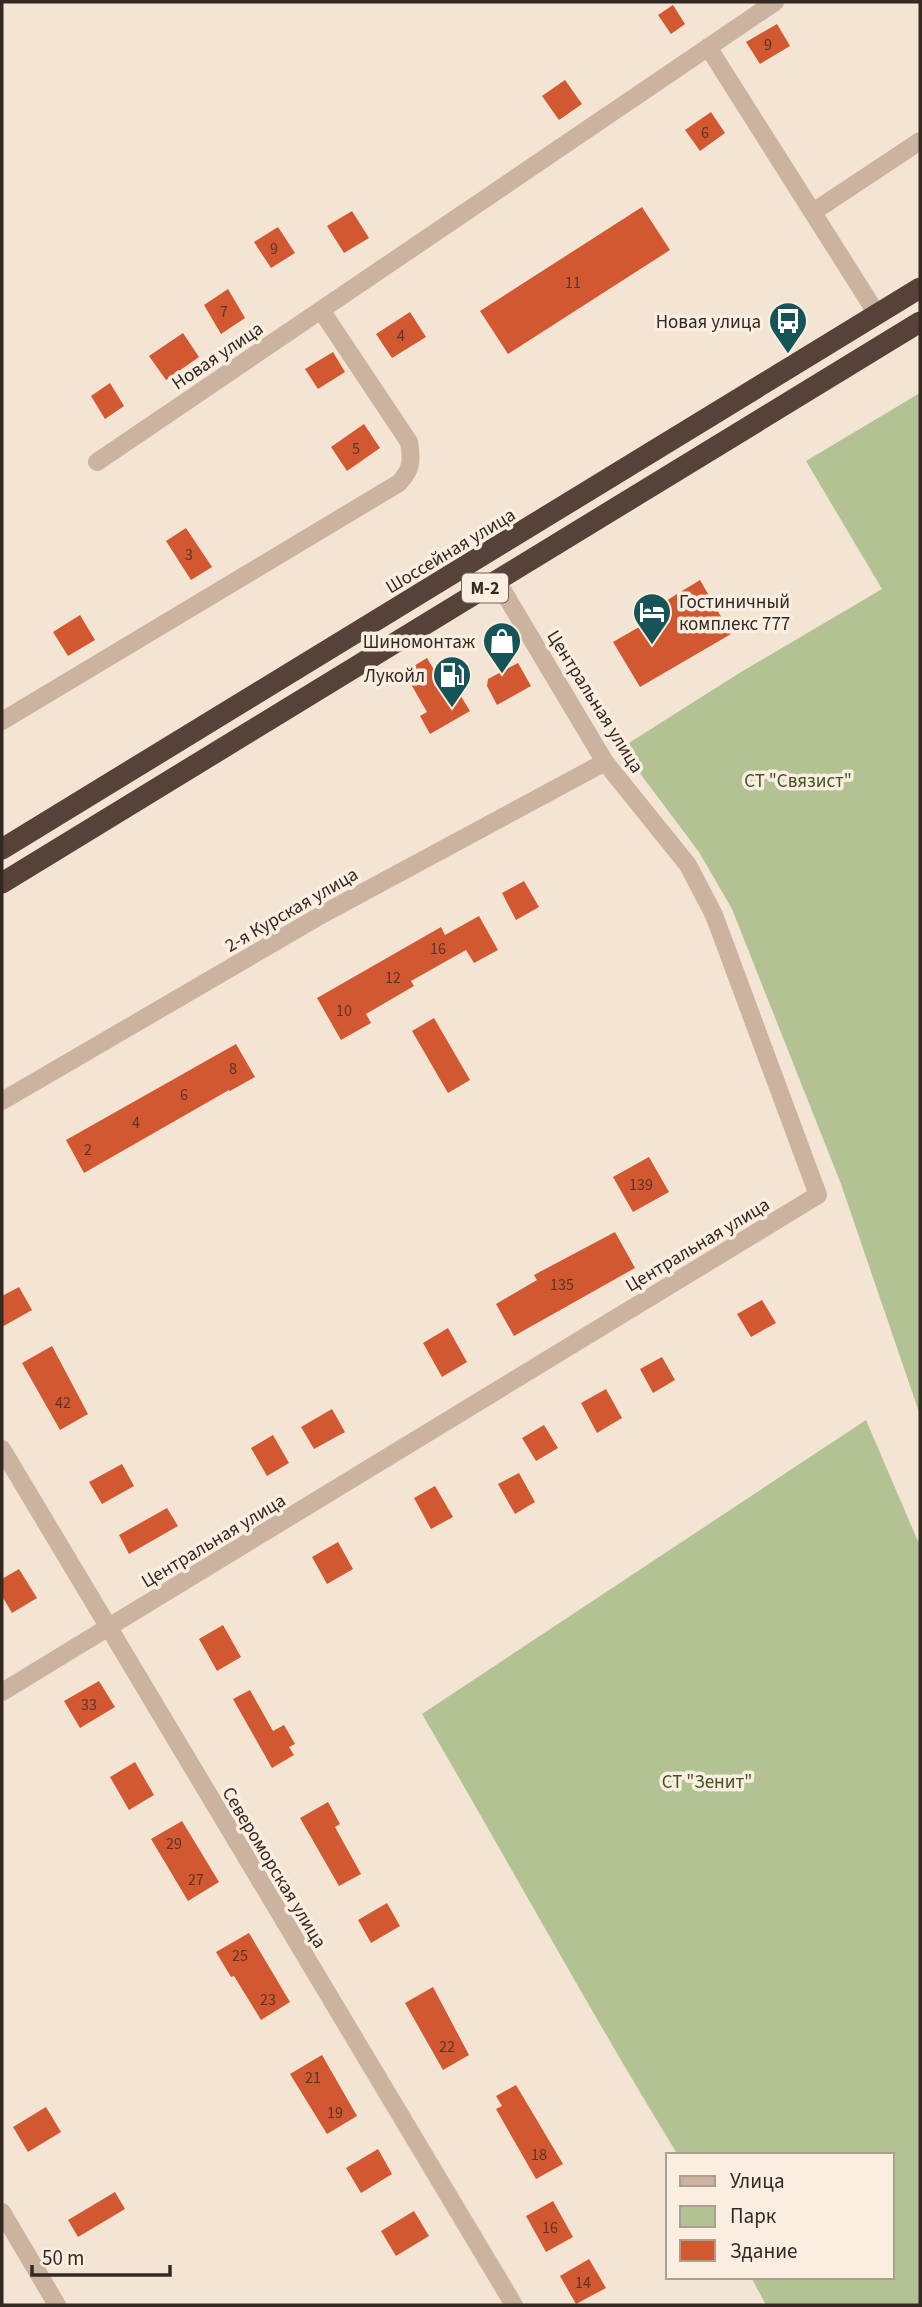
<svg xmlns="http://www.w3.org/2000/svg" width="922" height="2307" font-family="'Source Sans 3',sans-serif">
	<rect width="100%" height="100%" fill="#f3e4d3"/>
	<path fill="#b2c293" d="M920 393V1415L841 1184 732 909 699 852 621 748 741 672 882 589 806 461Z
		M866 1420 920 1546V2305H766L751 2277H892V2155H678C589 2010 508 1861 422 1714Z"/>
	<path fill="#d25832" d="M673 5 685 24 671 34 658 15Z
		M777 24 790 46 760 64 746 42Z
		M565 80 582 104 559 120 542 96Z
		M711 112 725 133 700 151 685 130Z
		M642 207 670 250 508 354 480 311Z
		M352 211 369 238 344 253 327 226Z
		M278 227 295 253 271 268 254 242Z
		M228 289 245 318 221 334 204 305Z
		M410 312 426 337 392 358 376 334Z
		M183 333 199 357 166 380 149 356Z
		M333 352 345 372 318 389 305 369Z
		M110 383 124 406 105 419 91 396Z
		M364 424 380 448 347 471 331 447Z
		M186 528 212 567 191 580 166 541Z
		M700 580 731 634 640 687 613 642 660 615 669 599Z
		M80 615 95 640 68 656 53 632Z
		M427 658 451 698 459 693 470 711 430 734 420 716 427 712 404 672Z
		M518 663 531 686 497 705 487 686 488 679Z
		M524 881 539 907 516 920 502 893Z
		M479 916 498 950 474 963 466 950 411 981 414 986 366 1014 371 1023 341 1040 317 998 441 927 445 935Z
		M434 1018 470 1080 448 1093 412 1031Z
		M236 1044 255 1077 230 1091 229 1090 84 1173 66 1140Z
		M649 1157 669 1192 633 1212 613 1177Z
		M615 1232 635 1268 514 1336 496 1304 537 1280 534 1275Z
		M19 1287 32 1310 2 1327V1296Z
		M762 1300 776 1323 751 1337 737 1314Z
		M448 1328 467 1362 442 1377 423 1343Z
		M52 1346 88 1414 60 1430 22 1363Z
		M662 1357 675 1380 653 1393 640 1369Z
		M606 1389 622 1418 597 1433 581 1403Z
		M332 1409 345 1432 314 1449 301 1427Z
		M544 1425 558 1448 536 1461 522 1438Z
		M273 1435 289 1463 267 1476 251 1448Z
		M122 1464 134 1486 102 1504 89 1482Z
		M519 1473 535 1502 515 1514 498 1484Z
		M435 1486 453 1517 431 1529 414 1498Z
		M167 1508 178 1526 129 1554 119 1535Z
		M338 1542 353 1569 327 1584 312 1557Z
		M19 1569 37 1598 12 1613 2 1596V1579Z
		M223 1625 241 1657 217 1671 199 1639Z
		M99 1681 115 1707 80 1728 64 1701Z
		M250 1690 273 1731 284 1725 295 1744 289 1747 294 1755 272 1768 233 1699Z
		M135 1762 154 1795 129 1810 110 1777Z
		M328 1802 340 1824 335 1827 361 1874 339 1886 300 1818Z
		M182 1821 219 1882 188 1901 151 1839Z
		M387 1903 400 1926 371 1943 358 1920Z
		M249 1933 290 2002 261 2020 234 1976 231 1977 216 1952Z
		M433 1987 469 2055 443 2070 405 2003Z
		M322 2055 357 2116 327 2134 290 2074Z
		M516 2085 563 2164 536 2179 496 2109 502 2106 496 2096Z
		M46 2107 61 2132 28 2152 13 2127Z
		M378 2149 392 2174 361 2193 346 2168Z
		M115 2192 125 2209 78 2237 68 2220Z
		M553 2201 573 2237 546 2252 526 2216Z
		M414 2211 429 2236 396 2256 381 2231Z
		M589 2259 606 2288 576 2304 560 2276Z"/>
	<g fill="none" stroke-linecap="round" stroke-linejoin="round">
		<path stroke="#cbb39f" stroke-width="18" d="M708 47 877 314
			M813 212 920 141
			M97 462 775 2
			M2 721 399 483C412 469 412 460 409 442L321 310
			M2 1101 323 914 605 762
			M2 1449 514 2305
			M2 1692 818 1195 714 915 688 865 605 762 497 581
			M2 2212 57 2305"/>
		<path stroke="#564239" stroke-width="21" d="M2 849 920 288
			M2 883 920 322"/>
	</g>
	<defs>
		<symbol id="bus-pin" viewBox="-11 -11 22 30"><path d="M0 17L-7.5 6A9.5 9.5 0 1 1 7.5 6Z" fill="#165458" stroke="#faeee0"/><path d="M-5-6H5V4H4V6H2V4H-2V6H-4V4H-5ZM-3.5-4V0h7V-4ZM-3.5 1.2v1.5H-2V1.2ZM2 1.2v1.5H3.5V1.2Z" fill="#fff"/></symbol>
		<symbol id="hotel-pin" viewBox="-11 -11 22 30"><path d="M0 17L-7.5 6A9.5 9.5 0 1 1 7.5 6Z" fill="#165458" stroke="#faeee0"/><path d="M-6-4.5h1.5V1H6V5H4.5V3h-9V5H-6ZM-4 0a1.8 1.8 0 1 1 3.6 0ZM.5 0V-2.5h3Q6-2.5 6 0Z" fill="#fff"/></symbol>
		<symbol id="shop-pin" viewBox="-11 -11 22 30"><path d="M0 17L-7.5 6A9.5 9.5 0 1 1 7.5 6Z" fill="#165458" stroke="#faeee0"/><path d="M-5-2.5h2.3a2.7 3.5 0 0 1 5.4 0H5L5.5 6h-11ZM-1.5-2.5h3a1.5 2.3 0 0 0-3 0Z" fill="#fff"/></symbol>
		<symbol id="fuel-pin" viewBox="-11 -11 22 30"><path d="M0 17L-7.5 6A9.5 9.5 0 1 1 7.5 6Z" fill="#165458" stroke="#faeee0"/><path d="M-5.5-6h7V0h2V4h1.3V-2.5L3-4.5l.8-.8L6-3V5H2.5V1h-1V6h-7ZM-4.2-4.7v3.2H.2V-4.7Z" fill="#fff"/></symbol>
	</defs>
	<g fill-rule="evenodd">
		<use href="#bus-pin" x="766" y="299" width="44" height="60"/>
		<use href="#hotel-pin" x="630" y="590" width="44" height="60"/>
		<use href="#shop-pin" x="480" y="619" width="44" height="60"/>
		<use href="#fuel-pin" x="430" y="653" width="44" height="60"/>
	</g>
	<g text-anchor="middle" stroke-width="7" stroke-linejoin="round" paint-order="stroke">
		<g font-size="16" fill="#5c3427">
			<text x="768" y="50">9</text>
			<text x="705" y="138">6</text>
			<text x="274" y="254">9</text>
			<text x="573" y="288">11</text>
			<text x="224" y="317">7</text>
			<text x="401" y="341">4</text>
			<text x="356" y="454">5</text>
			<text x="189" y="560">3</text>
			<text x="438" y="954">16</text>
			<text x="393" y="983">12</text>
			<text x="344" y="1016">10</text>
			<text x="233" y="1074">8</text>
			<text x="184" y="1100">6</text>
			<text x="136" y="1128">4</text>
			<text x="88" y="1155">2</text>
			<text x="641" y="1190">139</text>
			<text x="562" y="1290">135</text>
			<text x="63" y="1408">42</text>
			<text x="89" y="1710">33</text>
			<text x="174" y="1849">29</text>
			<text x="196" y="1885">27</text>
			<text x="240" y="1961">25</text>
			<text x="268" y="2005">23</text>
			<text x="447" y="2052">22</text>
			<text x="313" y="2083">21</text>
			<text x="335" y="2118">19</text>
			<text x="539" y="2160">18</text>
			<text x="550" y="2233">16</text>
			<text x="583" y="2288">14</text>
		</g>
		<rect fill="#faeee0" stroke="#6f635c" stroke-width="2" x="462" y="573.5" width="46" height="29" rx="5"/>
		<g font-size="18" font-weight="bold" fill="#342823">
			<text x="485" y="594">М-2</text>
		</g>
		<g font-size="19" fill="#342823" stroke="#faeee0" text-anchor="end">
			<text x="761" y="328">Новая улица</text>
			<text x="679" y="608" text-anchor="start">Гостиничный<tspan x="679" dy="22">комплекс 777</tspan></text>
			<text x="475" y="648">Шиномонтаж</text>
			<text x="425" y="682">Лукойл</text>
		</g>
		<g font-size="19" fill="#342823" stroke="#faeee0">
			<text transform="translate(217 355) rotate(-34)" y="7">Новая улица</text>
			<text transform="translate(450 550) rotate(-31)" y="7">Шоссейная улица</text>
			<text transform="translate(596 701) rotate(58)" y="7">Центральная улица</text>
			<text transform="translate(291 909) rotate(-30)" y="7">2-я Курская улица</text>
			<text transform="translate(697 1244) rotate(-31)" y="7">Центральная улица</text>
			<text transform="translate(213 1540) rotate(-31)" y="7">Центральная улица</text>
			<text transform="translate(275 1867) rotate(59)" y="7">Североморская улица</text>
		</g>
		<g font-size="19" fill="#435425" stroke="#faeee0">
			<text x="798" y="787">СТ "Связист"</text>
			<text x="707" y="1788">СТ "Зенит"</text>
		</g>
	</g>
	<rect width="922" height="2307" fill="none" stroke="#342823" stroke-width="7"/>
	<rect x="666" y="2153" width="228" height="126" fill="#faeee0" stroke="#ab9f94" stroke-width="2"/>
	<rect x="680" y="2176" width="35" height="10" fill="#cbb39f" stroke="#ab9f94" stroke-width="2"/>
	<text x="730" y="2188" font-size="21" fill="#342823">Улица</text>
	<rect x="680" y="2206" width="35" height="21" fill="#b2c293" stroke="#ab9f94" stroke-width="2"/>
	<text x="730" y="2223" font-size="21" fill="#342823">Парк</text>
	<rect x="680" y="2240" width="35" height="21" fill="#d25832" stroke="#ab9f94" stroke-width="2"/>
	<text x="730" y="2258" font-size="21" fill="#342823">Здание</text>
	<path d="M32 2265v10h138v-10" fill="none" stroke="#342823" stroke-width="3.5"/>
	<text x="42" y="2265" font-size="21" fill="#342823" stroke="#faeee0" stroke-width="5" paint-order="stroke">50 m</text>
</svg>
